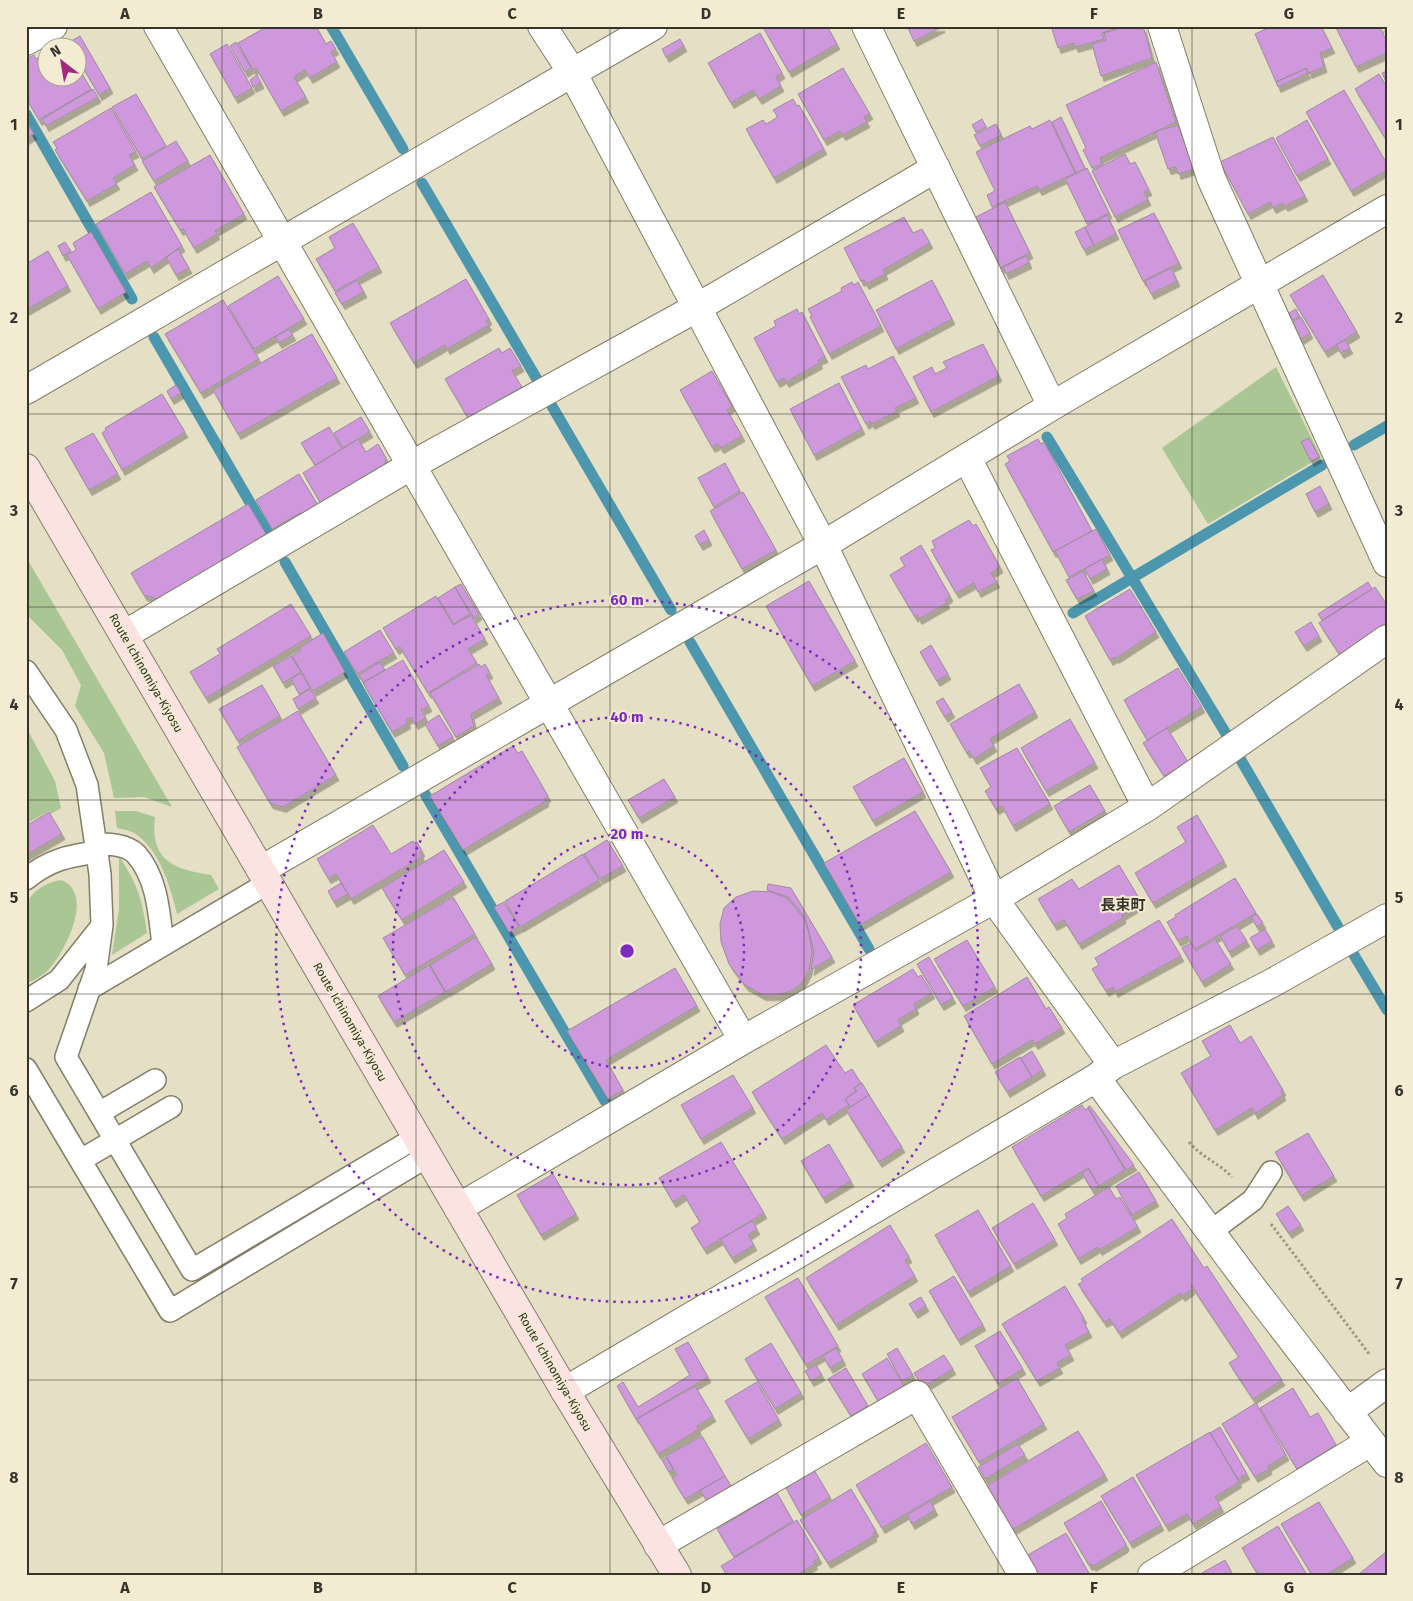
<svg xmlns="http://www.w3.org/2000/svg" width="1413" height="1601" font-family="'Fira Sans','Noto Sans JP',sans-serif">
	<defs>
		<filter id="shadow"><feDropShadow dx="3" dy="5.5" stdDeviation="0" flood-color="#0004"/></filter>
	</defs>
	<rect width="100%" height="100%" fill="#e5dfc6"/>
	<path fill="#aac695" d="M1276 367 1321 457 1208 524 1162 448Z
		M26 557 172 807 144 797 114 798 104 753 75 706 81 685 62 650 26 614Z
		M26 727 55 781 61 808 51 814 49 811 26 824Z
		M115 811H136L155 817C150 860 172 869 211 875L219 889 177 914C171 888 158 845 132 832 128 830 121 829 117 828Z
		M119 856C138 885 142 899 147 933L112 955 119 909Z
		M61 880C95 892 66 951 49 969 43 976 34 980 26 984 26 971 24 911 27 903 33 890 47 882 61 880Z"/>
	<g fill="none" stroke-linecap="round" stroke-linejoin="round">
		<path stroke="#4c96ae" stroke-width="11" d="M331 26 403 149
			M26 114 132 299
			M422 183 538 381
			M154 337 270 537
			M549 401 671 610
			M1047 437 1228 737
			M1354 445 1387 426
			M285 562 403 766
			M1073 613 1322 465
			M690 642 869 949
			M1238 755 1338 927
			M425 794 605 1101
			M1354 955 1387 1010"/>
	</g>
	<path fill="#d098dc" stroke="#9c8c9f" filter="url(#shadow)" d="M268 26H316L326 44 331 41 336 49 331 52 337 62 310 78 305 70 294 77 306 97 281 111 256 68 253 70 238 43Z
		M769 26H827L837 44 789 72 764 29Z
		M907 26H942V27L914 41Z
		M1051 26H1124L1102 33 1104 39 1075 47 1074 43 1058 48Z
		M1127 26H1143L1152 58 1101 76 1092 44 1106 40 1104 33Z
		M1272 26H1321L1332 48 1320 53 1324 67 1309 73 1307 68 1276 82 1255 34Z
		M1335 26H1382L1380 28 1387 42V53L1356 67Z
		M760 33 782 73 776 77 781 86 759 99 753 90 731 103 708 63Z
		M80 36 110 88 99 95 78 59V48H71L68 43Z
		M680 39 684 46 666 57 662 49Z
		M236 42 251 68 245 72 230 46Z
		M64 43 66 48H56Z
		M227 44 252 88 235 98 210 54Z
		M48 52V78H78V67L91 89 39 120 26 98V59L34 55 36 59Z
		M1156 62 1176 122 1100 158 1102 164 1092 168 1083 150 1086 148 1066 105Z
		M843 68 870 114 864 117 867 122 843 135 840 131 824 140 798 94Z
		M1305 69 1308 73 1278 87 1276 82Z
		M1387 71V84L1382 73Z
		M1379 74 1387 87V141L1355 89Z
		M257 75 261 83 253 87 250 80Z
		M93 89 98 97 46 126 42 119Z
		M1344 90 1387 164V170L1351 191 1306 112Z
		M136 94 166 146 142 159 112 107Z
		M793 99 797 106 799 105 824 149 774 178 746 129 763 120 766 124 778 117 773 110Z
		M111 108 136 152 129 155 135 165 113 178 117 184 87 201 55 150 57 148 53 142Z
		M1061 117 1085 169 1076 173 1052 122Z
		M982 119 986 127 976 132 972 125Z
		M1050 120 1075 173 1039 190 1037 186 992 207 987 195 995 191 976 152 1030 126 1032 129Z
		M1307 120 1328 159 1297 176 1276 138Z
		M26 121 34 134 26 139Z
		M996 124 1001 135 980 146 974 135Z
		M1178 125 1194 169 1178 174 1176 167 1168 169 1155 132Z
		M1273 137 1305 196 1285 206 1283 203 1273 208 1270 202 1248 214 1220 162Z
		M176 141 188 161 154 181 142 161Z
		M1125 154 1130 164 1135 162 1149 190 1144 192 1148 200 1115 217 1092 171Z
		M210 155 244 214 215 231 217 234 194 248 183 229 180 230 154 187Z
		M1087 168 1109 213 1087 224 1065 179Z
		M151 192 182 246 151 268 147 261 125 274 96 224Z
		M1005 202 1030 253 1000 268 974 218Z
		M1154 213 1179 263 1143 281 1118 230Z
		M1107 215 1116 234 1094 245 1085 227Z
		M904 217 913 233 922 229 930 243 883 270 885 274 866 284 864 280 861 281 844 248Z
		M353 223 379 267 335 291 316 259 335 248 329 237Z
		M1085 227 1094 245 1084 250 1075 232Z
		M91 232 126 292 98 309 67 255 76 250 73 243Z
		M65 242 71 251 63 256 58 246Z
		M178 249 189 268 176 275 166 257Z
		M48 251 68 286 26 310V264Z
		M1026 256 1029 263 1006 274 1003 267Z
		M1171 268 1177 281 1151 294 1145 281Z
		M1323 275 1357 332 1325 352 1290 295Z
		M278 276 304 319 254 349 228 306Z
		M466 279 489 319 486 321 489 325 447 349 445 345 414 363 390 323Z
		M357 280 364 292 342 304 335 293Z
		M932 280 952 319 896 349 876 310Z
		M852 282 854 285 858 282 881 326 829 354 810 317 812 316 808 309 842 291 841 288Z
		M223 300 259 359 201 393 165 334Z
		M797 309 799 314 802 312 825 357 818 360 820 363 786 382 784 378 777 382 754 338 776 326 774 321Z
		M1296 309 1299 316 1293 320 1289 313Z
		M1301 317 1310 333 1301 339 1291 323Z
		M289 329 293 335 279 343 275 337Z
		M312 334 337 378 238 434 213 390Z
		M1345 340 1350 348 1341 353 1336 345Z
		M983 344 999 376 931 412 913 377 932 367 935 374 947 368 943 362Z
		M499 348 502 353 510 348 521 366 512 371 522 387 468 418 445 379Z
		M893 356 916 398 895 408 897 411 872 424 870 421 866 424 841 377 866 365 868 369Z
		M712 371 732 406 727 410 742 436 721 448 718 444 712 447 680 390Z
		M839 383 862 429 814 455 790 409Z
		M176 385 181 393 171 399 167 391Z
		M162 394 185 432 122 470 102 433 106 430 105 428Z
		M361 417 370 432 343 448 334 433Z
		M329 427 342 449 315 465 301 443Z
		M93 433 118 474 89 490 65 448Z
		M1309 438 1319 457 1311 461 1301 442Z
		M358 439 366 452 378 444 386 458 383 473 324 509 303 473Z
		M1038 439 1041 444 1044 442 1092 531 1053 552 1005 464 1010 461 1007 456Z
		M725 463 740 491 714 507 698 478Z
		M299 474 321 510 304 520 300 513 272 529 256 500Z
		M1320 486 1329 504 1315 512 1306 494Z
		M743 492 776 550 742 569 710 511Z
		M248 504 269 539 164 601 144 595 131 573Z
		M969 520 973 526 976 524 1000 567 991 573 997 582 978 592 974 583 956 593 931 550 935 548 932 541Z
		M1096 529 1110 555 1069 577 1055 551Z
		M704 530 709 540 700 545 695 536Z
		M921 545 950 596 945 600 947 603 919 619 917 615 915 617 890 575 905 566 900 558Z
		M1102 559 1107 569 1090 579 1085 569Z
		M1083 571 1094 591 1077 599 1066 580Z
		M809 581 855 661 812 686 766 606Z
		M1368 582 1372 589 1322 620 1318 614Z
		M461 584 479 614 474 618 455 587Z
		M455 587 470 614 454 624 438 598Z
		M1375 587 1387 605V626L1340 655 1319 623Z
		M1130 589 1156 632 1116 658 1115 657 1110 660 1085 616Z
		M436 596 453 625 471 615 485 639 468 649 477 663 428 693 400 647 396 649 383 628Z
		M291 604 311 636 206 698 190 672 220 654 217 649Z
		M1311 622 1319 636 1304 646 1295 632Z
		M380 630 394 653 357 674 344 652Z
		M323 633 345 672 313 691 292 656 301 650 299 648Z
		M931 645 948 674 937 681 920 652Z
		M291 656 301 672 283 683 273 666Z
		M403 660 429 706 421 710 426 718 415 724 411 717 406 720 408 723 392 732 363 683Z
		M380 662 385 670 363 682 359 675Z
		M479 664 481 667 485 664 490 673 486 675 499 698 471 714 474 726 456 737 430 693Z
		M1178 668 1202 707 1147 740 1124 700Z
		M301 673 310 688 299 694 291 679Z
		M1019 684 1035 712 990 739 994 746 974 759 969 751 967 753 950 724Z
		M262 685 280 716 238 741 219 709Z
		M310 689 316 698 298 709 293 699Z
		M943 698 952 712 945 717 936 702Z
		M298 711 336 775 283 807 270 803 237 747Z
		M439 715 453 737 438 746 425 724Z
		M1070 719 1095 763 1046 791 1021 748Z
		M1167 728 1188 762 1164 776 1143 743Z
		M513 746 518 753 522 751 548 796 545 798 546 801 463 850 430 796Z
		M1017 748 1050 804 1013 826 1002 806 996 809 985 791 991 787 980 768Z
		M904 758 923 792 873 821 853 787Z
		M664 779 675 797 639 818 628 800Z
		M1090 785 1105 811 1069 832 1054 806Z
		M915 811 951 872 860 925 824 863Z
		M49 812 62 834 26 855V826Z
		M1197 815 1224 861 1153 903 1135 873 1186 842 1177 827Z
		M373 825 391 854 413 841 414 843 417 842 422 851 420 852 422 857 351 899 336 874 328 878 317 859Z
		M607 840 623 866 600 879 584 854Z
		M444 850 464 882 402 920 382 888Z
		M583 854 599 880 520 927 505 901Z
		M1119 865 1142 903 1122 915 1123 918 1079 944 1064 920 1054 925 1038 899 1072 879 1079 889Z
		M1235 878 1256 913 1195 949 1187 936 1178 941 1167 922 1176 917 1175 915Z
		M341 883 348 894 334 902 328 891Z
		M768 884 791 888 832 957 811 970 814 952 805 917 788 897 767 890Z
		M753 891 772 892 788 899 804 918 809 933 812 952 809 970 802 983 793 990 779 995H763L745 985 729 964 721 942 720 924 724 908 736 897Z
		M453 897 475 934 405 975 383 938Z
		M504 902 519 927 509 932 494 907Z
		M1257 914 1263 923 1257 927 1251 917Z
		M1159 920 1181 956 1115 992 1113 987 1106 991 1092 969 1099 965 1095 958Z
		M1237 926 1247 941 1229 952 1220 936Z
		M1265 929 1272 941 1257 950 1250 938Z
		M476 937 492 964 446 992 430 965Z
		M1215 939 1231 964 1202 982 1182 948 1191 943 1196 951Z
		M967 940 995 987 963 1006 934 959Z
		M929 957 953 998 941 1005 917 964Z
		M429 965 445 992 394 1022 378 996Z
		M675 968 697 1006 606 1060 623 1090 608 1099 567 1031Z
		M913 969 918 977 921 975 932 993 914 1004 916 1009 898 1020 901 1026 875 1042 853 1005Z
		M1027 977 1046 1009 1049 1007 1062 1028 1035 1044 1032 1040 992 1064 964 1016Z
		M1230 1025 1240 1043 1251 1036 1283 1090 1281 1091 1283 1095 1255 1114 1252 1108 1215 1130 1181 1073 1211 1056 1202 1041Z
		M826 1045 845 1073 852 1069 861 1083 854 1088 856 1091 845 1099 849 1105 826 1120 822 1113 782 1139 752 1092Z
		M1032 1051 1043 1070 1032 1077 1021 1058Z
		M1020 1057 1032 1077 1007 1092 995 1072Z
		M733 1075 753 1108 701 1139 681 1105Z
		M862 1083 869 1095 850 1107 845 1099 857 1091 854 1088Z
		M869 1095 902 1147 879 1162 846 1110Z
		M1082 1105 1085 1110 1088 1108 1125 1170 1099 1186 1088 1168 1041 1196 1012 1147Z
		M1090 1106 1134 1165 1126 1170 1088 1107Z
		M1308 1133 1334 1176 1301 1196 1275 1152Z
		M721 1142 764 1213 704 1249 691 1228 700 1222 684 1195 673 1202 659 1178Z
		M829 1144 851 1181 823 1198 801 1161Z
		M1089 1169 1099 1186 1092 1190 1082 1173Z
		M1139 1172 1156 1201 1132 1215 1116 1186Z
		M553 1174 576 1214 541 1235 517 1195Z
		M1109 1187 1116 1199 1120 1197 1138 1227 1099 1250 1098 1247 1078 1259 1058 1224 1067 1218 1065 1214Z
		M1033 1203 1055 1240 1014 1264 992 1228Z
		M1288 1206 1301 1225 1289 1233 1276 1214Z
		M978 1210 1011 1266 968 1292 935 1235Z
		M1172 1219 1204 1268 1207 1266 1282 1380 1253 1399 1229 1363 1239 1357 1191 1285 1192 1289 1182 1296 1180 1293 1119 1333 1110 1319 1104 1322 1078 1284 1083 1282 1081 1279Z
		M752 1221 757 1229 748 1235 754 1245 732 1258 720 1239Z
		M890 1225 909 1257 905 1260 915 1276 836 1325 806 1278Z
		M954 1276 983 1325 958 1340 929 1291Z
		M798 1278 838 1346 806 1365 765 1297Z
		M1065 1286 1084 1318 1082 1319 1089 1332 1065 1345 1071 1355 1057 1363 1060 1368 1037 1381 1002 1324Z
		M921 1297 926 1306 915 1313 909 1304Z
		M1000 1331 1023 1369 998 1384 975 1346Z
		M688 1342 708 1377 636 1419 617 1386 623 1382 638 1407 690 1375 675 1349Z
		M771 1343 801 1393 775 1409 745 1359Z
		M836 1348 843 1360 830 1368 823 1356Z
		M897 1348 913 1375 902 1381 887 1354Z
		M944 1355 953 1369 923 1387 914 1373Z
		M887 1358 904 1386 878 1401 862 1374Z
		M816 1365 822 1375 811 1381 805 1371Z
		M846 1368 868 1406 851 1416 828 1379Z
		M1017 1378 1044 1424 979 1462 952 1417Z
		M757 1382 779 1420 748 1439 725 1401Z
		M695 1386 713 1416 697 1426 698 1430 658 1454 637 1419Z
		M1293 1388 1310 1417 1318 1413 1336 1445 1297 1469 1260 1408Z
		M1256 1403 1286 1455 1268 1466 1269 1469 1255 1477 1222 1424Z
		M1220 1427 1247 1474 1238 1479 1210 1433Z
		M1078 1431 1105 1475 1010 1531 985 1487Z
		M1210 1432 1239 1482 1215 1497 1221 1507 1193 1524 1187 1514 1166 1526 1136 1475Z
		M702 1436 725 1476 685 1499 672 1478 677 1475 666 1456Z
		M926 1443 952 1487 882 1528 856 1485Z
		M1018 1444 1025 1455 985 1479 978 1467Z
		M667 1458 673 1469 669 1472 662 1460Z
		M814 1470 830 1497 801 1515 786 1488Z
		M725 1476 733 1489 709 1504 700 1490Z
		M1133 1477 1161 1525 1130 1543 1101 1496Z
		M851 1489 876 1531 873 1533 874 1536 828 1563 800 1520Z
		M777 1493 793 1521 734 1557 717 1529Z
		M930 1501 935 1510 912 1524 907 1515Z
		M1101 1501 1126 1544 1125 1547 1093 1566 1091 1564 1089 1565 1064 1523Z
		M1319 1502 1353 1558 1326 1575H1312L1281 1524Z
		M797 1520 819 1558 813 1562 815 1564 797 1575H727L721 1566Z
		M1278 1526 1307 1575H1258L1242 1548Z
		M1066 1533 1090 1575H1037L1026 1556Z
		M1387 1551V1575H1358Z
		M1225 1560 1233 1575H1203L1202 1573Z"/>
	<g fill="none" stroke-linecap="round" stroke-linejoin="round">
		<defs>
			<path id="lane" d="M26 671 66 730 87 785 100 874 102 925 96 970 66 1057 192 1270 417 1137
				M95 844C108 844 126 844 136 854 158 879 159 914 163 945
				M26 879C49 860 68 856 97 852
				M89 989 268 883
				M26 1001 59 980 101 927
				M26 1069 170 1311 428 1156
				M99 1113 155 1080
				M81 1160 171 1107
				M1210 1232 1253 1200 1271 1172"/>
			<path id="street" d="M158 26 743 1040
				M542 26 572 72 823 545 994 899 1113 1065
				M866 26 1052 406
				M1162 26 1211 178 1387 563
				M26 41 53 26
				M26 390 653 26
				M967 458 1147 807
				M124 635 412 465 698 307 936 168
				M261 870 823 545 1052 406 1387 209
				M1096 1078 1244 1277 1387 1463
				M458 1208 743 1040 994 899 1147 807 1387 639
				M565 1391 1096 1078 1113 1065 1272 983 1387 918
				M1347 1412 1387 1383
				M658 1545 917 1395 1023 1575
				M1152 1575 1370 1442"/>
			<path id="secondary" d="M26 468 565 1391 677 1575"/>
		</defs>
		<use href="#lane" stroke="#837e67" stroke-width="24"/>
		<use href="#street" stroke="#837e67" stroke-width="30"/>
		<use href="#secondary" stroke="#837e67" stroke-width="30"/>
		<path stroke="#9d9885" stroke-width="3" stroke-dasharray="2.5 2.5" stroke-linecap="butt" d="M1189 1142C1201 1157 1219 1163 1232 1177
			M1271 1224 1370 1355"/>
		<use href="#lane" stroke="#fff" stroke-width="21"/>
		<use href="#street" stroke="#fff" stroke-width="28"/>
		<use href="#secondary" stroke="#fbe3e2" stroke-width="28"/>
	</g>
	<path fill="none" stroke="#36342a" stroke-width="1" stroke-opacity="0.55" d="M222 26V1575M416 26V1575M610 26V1575M804 26V1575M998 26V1575M1192 26V1575M26 221H1387M26 414H1387M26 607H1387M26 800H1387M26 994H1387M26 1187H1387M26 1380H1387"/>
	<g fill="none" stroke="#7b2cbf" stroke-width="2.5" stroke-dasharray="2.5 5">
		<circle cx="627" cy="951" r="117"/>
		<circle cx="627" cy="951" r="234"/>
		<circle cx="627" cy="951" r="351"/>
	</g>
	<g text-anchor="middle" stroke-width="4" stroke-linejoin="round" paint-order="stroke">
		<g font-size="12" fill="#36342a" stroke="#f3ecd3">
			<text transform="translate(146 673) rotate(60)" y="4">Route Ichinomiya-Kiyosu</text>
			<text transform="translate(350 1022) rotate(60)" y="4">Route Ichinomiya-Kiyosu</text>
			<text transform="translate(555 1372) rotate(60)" y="4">Route Ichinomiya-Kiyosu</text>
		</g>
		<g font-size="15" font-weight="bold" fill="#36342a" stroke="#f3ecd3">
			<text x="1123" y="910">長束町</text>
		</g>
	</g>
	<circle cx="627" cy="951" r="8" fill="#7b2cbf" stroke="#f3ecd3" stroke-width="2.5"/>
	<g font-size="15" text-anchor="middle" font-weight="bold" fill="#7b2cbf" stroke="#f3ecd3" stroke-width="4" stroke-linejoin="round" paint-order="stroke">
		<text x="627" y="605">60 m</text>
		<text x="627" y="722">40 m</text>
		<text x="627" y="839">20 m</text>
	</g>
	<rect width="1413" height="1601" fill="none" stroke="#f3ecd3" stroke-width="55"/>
	<g transform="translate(62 62) rotate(329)"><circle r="24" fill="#f3ecd3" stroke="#a7a28f"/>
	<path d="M0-4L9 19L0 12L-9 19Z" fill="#a32980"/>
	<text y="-8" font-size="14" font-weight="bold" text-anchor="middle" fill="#36342a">N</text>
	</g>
	<rect x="28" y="28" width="1358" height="1546" fill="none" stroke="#36342a" stroke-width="2"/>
	<g font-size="16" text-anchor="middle" font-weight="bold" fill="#36342a">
		<text x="125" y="19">A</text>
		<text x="318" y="19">B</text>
		<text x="512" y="19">C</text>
		<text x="706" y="19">D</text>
		<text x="901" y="19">E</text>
		<text x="1094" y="19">F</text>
		<text x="1289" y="19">G</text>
		<text x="14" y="130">1</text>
		<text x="1399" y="130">1</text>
		<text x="14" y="323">2</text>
		<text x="1399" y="323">2</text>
		<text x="14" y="516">3</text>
		<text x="1399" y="516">3</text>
		<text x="14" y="710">4</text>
		<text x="1399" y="710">4</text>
		<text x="14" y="903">5</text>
		<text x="1399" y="903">5</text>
		<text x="14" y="1096">6</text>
		<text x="1399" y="1096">6</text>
		<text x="14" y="1289">7</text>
		<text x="1399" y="1289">7</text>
		<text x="14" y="1483">8</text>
		<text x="1399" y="1483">8</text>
		<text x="125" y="1593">A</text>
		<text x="318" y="1593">B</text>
		<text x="512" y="1593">C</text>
		<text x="706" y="1593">D</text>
		<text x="901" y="1593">E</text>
		<text x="1094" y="1593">F</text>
		<text x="1289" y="1593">G</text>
	</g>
</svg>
